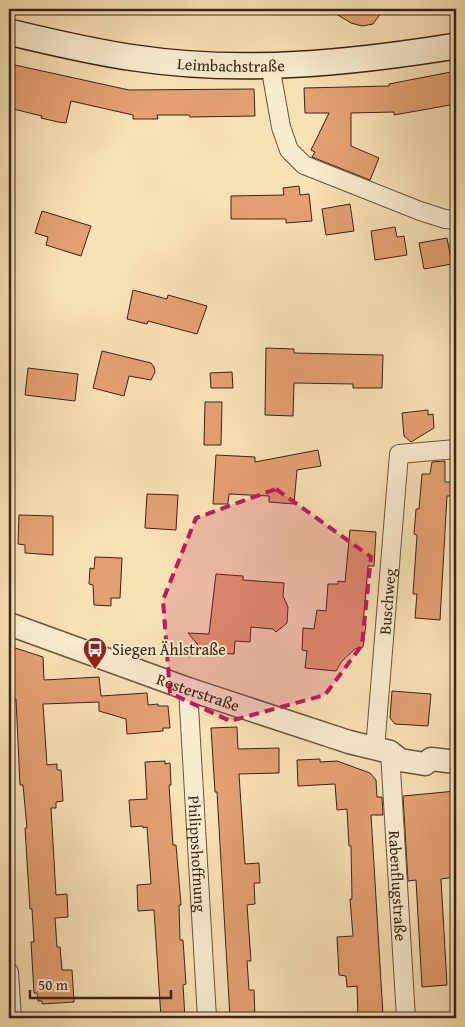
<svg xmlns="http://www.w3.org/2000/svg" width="465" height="1027" font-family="'Gentium Book Plus',serif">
	<rect width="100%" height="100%" fill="#f7e2b5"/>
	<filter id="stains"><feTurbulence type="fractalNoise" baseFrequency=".004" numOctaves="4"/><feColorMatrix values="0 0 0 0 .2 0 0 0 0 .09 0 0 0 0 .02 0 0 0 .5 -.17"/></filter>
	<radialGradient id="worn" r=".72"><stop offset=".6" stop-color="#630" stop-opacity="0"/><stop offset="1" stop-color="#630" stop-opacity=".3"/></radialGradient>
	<path fill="#e4a074" stroke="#3b2412" d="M328 9H384L373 24 362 26 351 23Z
		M15 65 129 90 254 89 255 116 190 117 189 115H157L158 119H133V115L71 101 66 123 58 122 41 118 42 116 9 108Z
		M456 71V104L394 115V112L351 113V146L379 158 370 180 312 157 315 152 311 150 329 113H305L304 88 389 86V84Z
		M299 186 300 195 309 194 312 221 286 223V219H231V196L284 195 283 188Z
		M350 204 354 231 326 235 322 209Z
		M42 211 91 226 81 256 46 245 48 237 35 233Z
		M395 227 397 237 404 236 407 255 375 260 371 231Z
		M447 238 452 264 424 269 419 243Z
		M133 290 167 299 168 295 207 306 197 334 148 321 147 324 127 319Z
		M266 348 294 349V353L383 355 382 388H353V384L294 383 293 416 265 415Z
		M102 351 151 363 154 367 155 372 151 380 129 376 124 396 93 388Z
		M28 368 78 374 75 401 25 395Z
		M232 372 233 388H211L210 373Z
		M205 402H222L221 445H204Z
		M428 410V415L433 414 434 428 411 442 404 436 402 413Z
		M318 450 321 466 297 470 294 504 269 502V496L229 494 228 504H213L216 455 255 457V462Z
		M445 461V482H452L450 496H447L440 620 415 618 417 594H413L417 535 414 534 416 509H419L422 474H430L432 462Z
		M147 494 178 495 176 530 145 528Z
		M19 515 53 516V555L25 553V545L18 544Z
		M350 530 376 532 374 566H368L363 624H366L363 647 355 649 342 661 336 671 305 668 307 651 302 650 303 628 314 629 317 610 326 611 328 584H338V581L345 582Z
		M95 557 122 558 120 598H111V606L94 605 93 585 89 584 90 568 94 569Z
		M216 574 243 576V580L284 583 283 596 288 607 287 623 276 632 273 629 251 627 250 642 235 641 234 654 212 653 208 657 188 633 209 634Z
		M9 646 43 657 44 680 99 677 101 696 147 693 148 705 158 704V706H168L170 728H163V731L127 734 126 719 99 711V702L43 704 47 765 57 764V770H61L63 801 56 802V808H51L56 895 67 894 68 917 55 918 57 947H60L62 970H72L74 1002 42 1004V1001H38L37 993H34L31 942H34L32 909H30L25 828H27L23 785H20L16 699 9 700Z
		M392 691 431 694 428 726 395 724 390 718Z
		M237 727 238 749 279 748V773L239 774 245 864 259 863 260 883H254L255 904 247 905 251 961H247L249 990H254L255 1017 250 1018H230L217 792H215L211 728Z
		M320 759V762L337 761 370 773 376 780 377 797H382L383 815H371L383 1015 358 1016 357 986 347 987 346 976 339 975 337 937 353 936 350 899H352L351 846H349L347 809 337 810 335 784 298 786 297 760Z
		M165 761V764L170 763 171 785H169L173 845H176L181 905H179L180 940H183L186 984 183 985 185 1018H161L154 910 138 911 137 885 151 884 147 827 143 828V826L131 827 129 800 147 799 145 762Z
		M456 791V877L441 879 447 985 422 987 416 880 408 881 403 796Z"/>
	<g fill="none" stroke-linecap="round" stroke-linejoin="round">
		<defs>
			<g id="minor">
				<path d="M270 65 281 127 289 150 304 165 420 211 445 219 456 220"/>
				<path id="s1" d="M188 689 207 1018"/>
				<path id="s2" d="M375 749 399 454 456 449"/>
				<path id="s3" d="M390 752 406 1018"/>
				<path d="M9 972 12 1018"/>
			</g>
			<g id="tertiary">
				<path id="s4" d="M9 624 188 689 349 742 390 752 400 760 425 764 431 759 456 762"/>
			</g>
			<g id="secondary">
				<path id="s5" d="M9 32C51 42 92 52 135 58 241 74 351 63 456 46"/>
			</g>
		</defs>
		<use href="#minor" stroke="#6a543b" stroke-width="20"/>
		<use href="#tertiary" stroke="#6a543b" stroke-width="25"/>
		<use href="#secondary" stroke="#3b2412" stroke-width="28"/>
		<use href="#minor" stroke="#faeccf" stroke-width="18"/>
		<use href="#tertiary" stroke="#faeccf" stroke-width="22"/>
		<use href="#secondary" stroke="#faeccf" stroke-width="25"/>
	</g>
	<path fill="#c2185b" fill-opacity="0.2" stroke="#c2185b" stroke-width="4" stroke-dasharray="10 6" stroke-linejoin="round" d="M276 489 371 557 362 645 325 695 230 721 170 693 163 600 196 518Z"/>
	<defs>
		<symbol id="bus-pin" viewBox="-11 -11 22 30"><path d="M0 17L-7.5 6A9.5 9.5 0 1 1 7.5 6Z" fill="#8f2418" stroke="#faeccf"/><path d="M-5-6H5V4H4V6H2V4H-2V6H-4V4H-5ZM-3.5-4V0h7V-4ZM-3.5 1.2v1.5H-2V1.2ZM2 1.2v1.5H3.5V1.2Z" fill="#fff"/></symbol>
	</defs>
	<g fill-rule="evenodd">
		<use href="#bus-pin" x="81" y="635" width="28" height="38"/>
	</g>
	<g text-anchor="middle" stroke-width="4" stroke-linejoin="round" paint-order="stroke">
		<g font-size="16" fill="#3b2412" stroke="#faeccf">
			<text dy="6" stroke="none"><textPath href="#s5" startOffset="225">Leimbachstraße</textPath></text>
			<text dy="6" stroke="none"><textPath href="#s2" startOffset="148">Buschweg</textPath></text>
			<text dy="6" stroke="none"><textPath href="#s4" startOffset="201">Rosterstraße</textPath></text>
			<text dy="6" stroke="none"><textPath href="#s1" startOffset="165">Philippshoffnung</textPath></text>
			<text dy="6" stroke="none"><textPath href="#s3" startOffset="134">Rabenflugstraße</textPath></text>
		</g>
		<g font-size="16" fill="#3b2412" stroke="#faeccf" text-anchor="start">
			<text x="112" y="655">Siegen Ählstraße</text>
		</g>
	</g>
	<rect width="465" height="1027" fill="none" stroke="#f7e2b5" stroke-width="30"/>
	<rect x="10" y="10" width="445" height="1007" fill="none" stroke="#3b2412" stroke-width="2.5"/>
	<rect x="15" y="15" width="435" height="997" fill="none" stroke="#3b2412"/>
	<path d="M30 990v8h141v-8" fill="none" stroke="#3b2412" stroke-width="2.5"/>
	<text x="38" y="990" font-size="15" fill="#3b2412" stroke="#faeccf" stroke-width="4" paint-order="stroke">50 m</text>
	<rect width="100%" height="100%" filter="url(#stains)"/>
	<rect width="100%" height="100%" fill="url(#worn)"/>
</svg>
